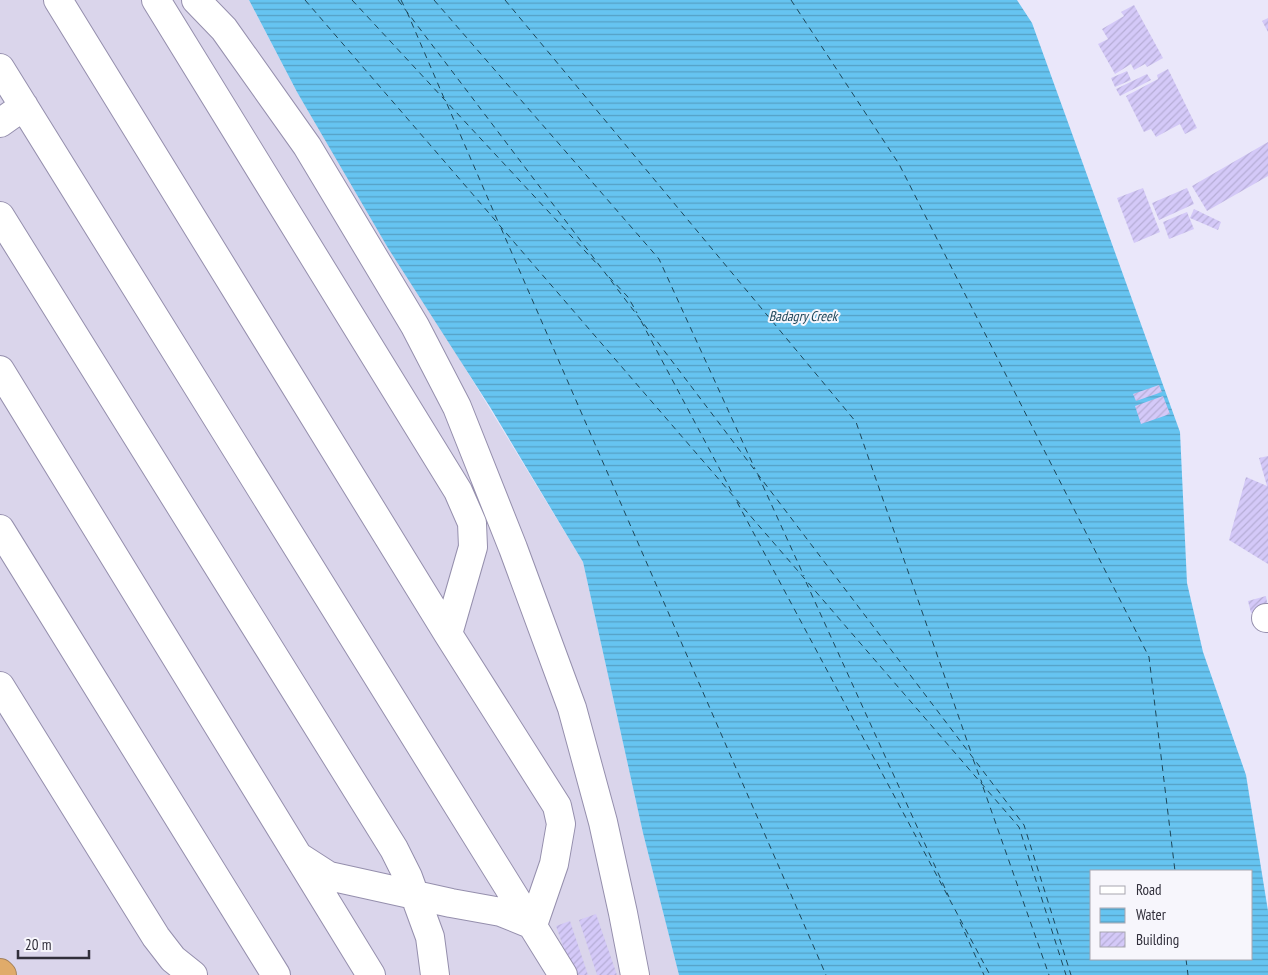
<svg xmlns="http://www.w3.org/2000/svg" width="1268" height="975" font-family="'PT Sans Narrow',sans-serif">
	<defs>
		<pattern id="water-rules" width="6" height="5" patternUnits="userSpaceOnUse" patternTransform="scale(1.25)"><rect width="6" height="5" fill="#66c4f1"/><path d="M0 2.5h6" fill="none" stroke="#55a0c4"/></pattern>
		<pattern id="building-hatch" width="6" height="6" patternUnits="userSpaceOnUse" patternTransform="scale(1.25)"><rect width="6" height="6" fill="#d4c9f8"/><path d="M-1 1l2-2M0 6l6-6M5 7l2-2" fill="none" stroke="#b6add6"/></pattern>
	</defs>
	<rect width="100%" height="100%" fill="#eae7fa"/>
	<path fill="#dad5eb" d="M0 0H249L297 92 583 562 643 833 679 975H0Z"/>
	<path fill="url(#water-rules)" fill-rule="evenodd" d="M249 0H1017L1032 23 1180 432 1187 583 1203 652 1246 775 1268 911V975H679L643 833 583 562 490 407 388 248 297 92ZM1092 871H1252V959H1092Z"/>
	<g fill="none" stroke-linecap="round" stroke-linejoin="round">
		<path stroke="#1e475a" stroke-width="1" stroke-dasharray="6 5" stroke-linecap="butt" d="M305 0 1019 827 1066 975
			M352 0 598 265
			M398 0 1024 825 1071 975
			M401 0 405 8
			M434 0 659 259 755 469
			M505 0 856 422 972 755
			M791 0 899 164 1149 657 1175 871
			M407 12 444 98
			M447 104 499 224
			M501 228 826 975
			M609 277 628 297 637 313
			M641 321 734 496
			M758 475 804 576
			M737 502 990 975
			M806 582 949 897
			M973 759 982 783
			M983 787 1049 975
			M960 922 984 975
			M1186 959 1188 975"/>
	</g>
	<path fill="url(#building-hatch)" d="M1134 5 1163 58 1147 67 1145 64 1134 70 1131 64 1115 74 1098 44 1108 39 1102 29 1124 16 1121 12Z
		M1268 18V32L1262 21Z
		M1168 69 1197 128 1185 134 1180 124 1156 137 1151 129 1144 132 1126 96 1158 79 1157 75Z
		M1127 71 1131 80 1115 87 1111 78Z
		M1147 74 1151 80 1120 96 1116 89Z
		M1268 142V176L1207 211 1192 186Z
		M1143 188 1160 232 1134 243 1117 198Z
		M1187 188 1194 204 1159 220 1152 203Z
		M1194 209 1221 222 1218 230 1190 218Z
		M1187 212 1194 229 1169 239 1163 222Z
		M1159 385 1162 392 1136 401 1133 394Z
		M1163 396 1170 414 1141 424 1135 406Z
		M1268 456V564L1229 540 1246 477 1267 486 1259 458Z
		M1266 596 1268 608 1251 613 1248 601Z
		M596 914 617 975H597L579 920Z
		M570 921 588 975H573L556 926Z"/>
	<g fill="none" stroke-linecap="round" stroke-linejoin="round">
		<defs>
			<path id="minor" d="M58 0 448 634 557 806 561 824 554 864 533 925 501 912 451 903 329 876 298 856
				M156 0 458 491 472 523 473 547 448 634
				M196 0 224 29 307 146 415 326 457 407 513 548 572 708 603 822 623 913 635 975
				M0 68 563 975
				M0 123 24 106
				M0 216 394 849 408 877 430 937 435 975
				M0 370 371 975
				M0 529 276 975
				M1266 618H1268
				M0 686 156 937 173 959 193 975"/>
			<path id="highway" d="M0 973 2 975"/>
		</defs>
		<use href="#minor" stroke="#958fad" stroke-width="30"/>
		<use href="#highway" stroke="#a3805a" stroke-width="30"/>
		<use href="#minor" stroke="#fff" stroke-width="28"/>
		<use href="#highway" stroke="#e0ab6a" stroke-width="28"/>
	</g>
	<g text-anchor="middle" stroke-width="4" stroke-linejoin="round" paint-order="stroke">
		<g font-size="14" font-style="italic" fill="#1e475a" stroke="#f7f6fc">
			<text x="803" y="321">Badagry Creek</text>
		</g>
	</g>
	<rect x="1090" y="870" width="162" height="90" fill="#f7f6fc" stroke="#a8a6af"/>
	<rect x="1100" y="886" width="25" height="8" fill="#ffffff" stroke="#a8a6af"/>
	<text x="1136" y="895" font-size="15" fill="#312f3b">Road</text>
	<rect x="1100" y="908" width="25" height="15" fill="url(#water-rules)" stroke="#a8a6af"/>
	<text x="1136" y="920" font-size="15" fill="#312f3b">Water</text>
	<rect x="1100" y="932" width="25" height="15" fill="url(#building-hatch)" stroke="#a8a6af"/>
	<text x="1136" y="945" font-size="15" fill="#312f3b">Building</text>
	<path d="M18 950v8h71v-8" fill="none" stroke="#312f3b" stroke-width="2.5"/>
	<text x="25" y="950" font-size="15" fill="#312f3b" stroke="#f7f6fc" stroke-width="4" paint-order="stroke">20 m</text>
</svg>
